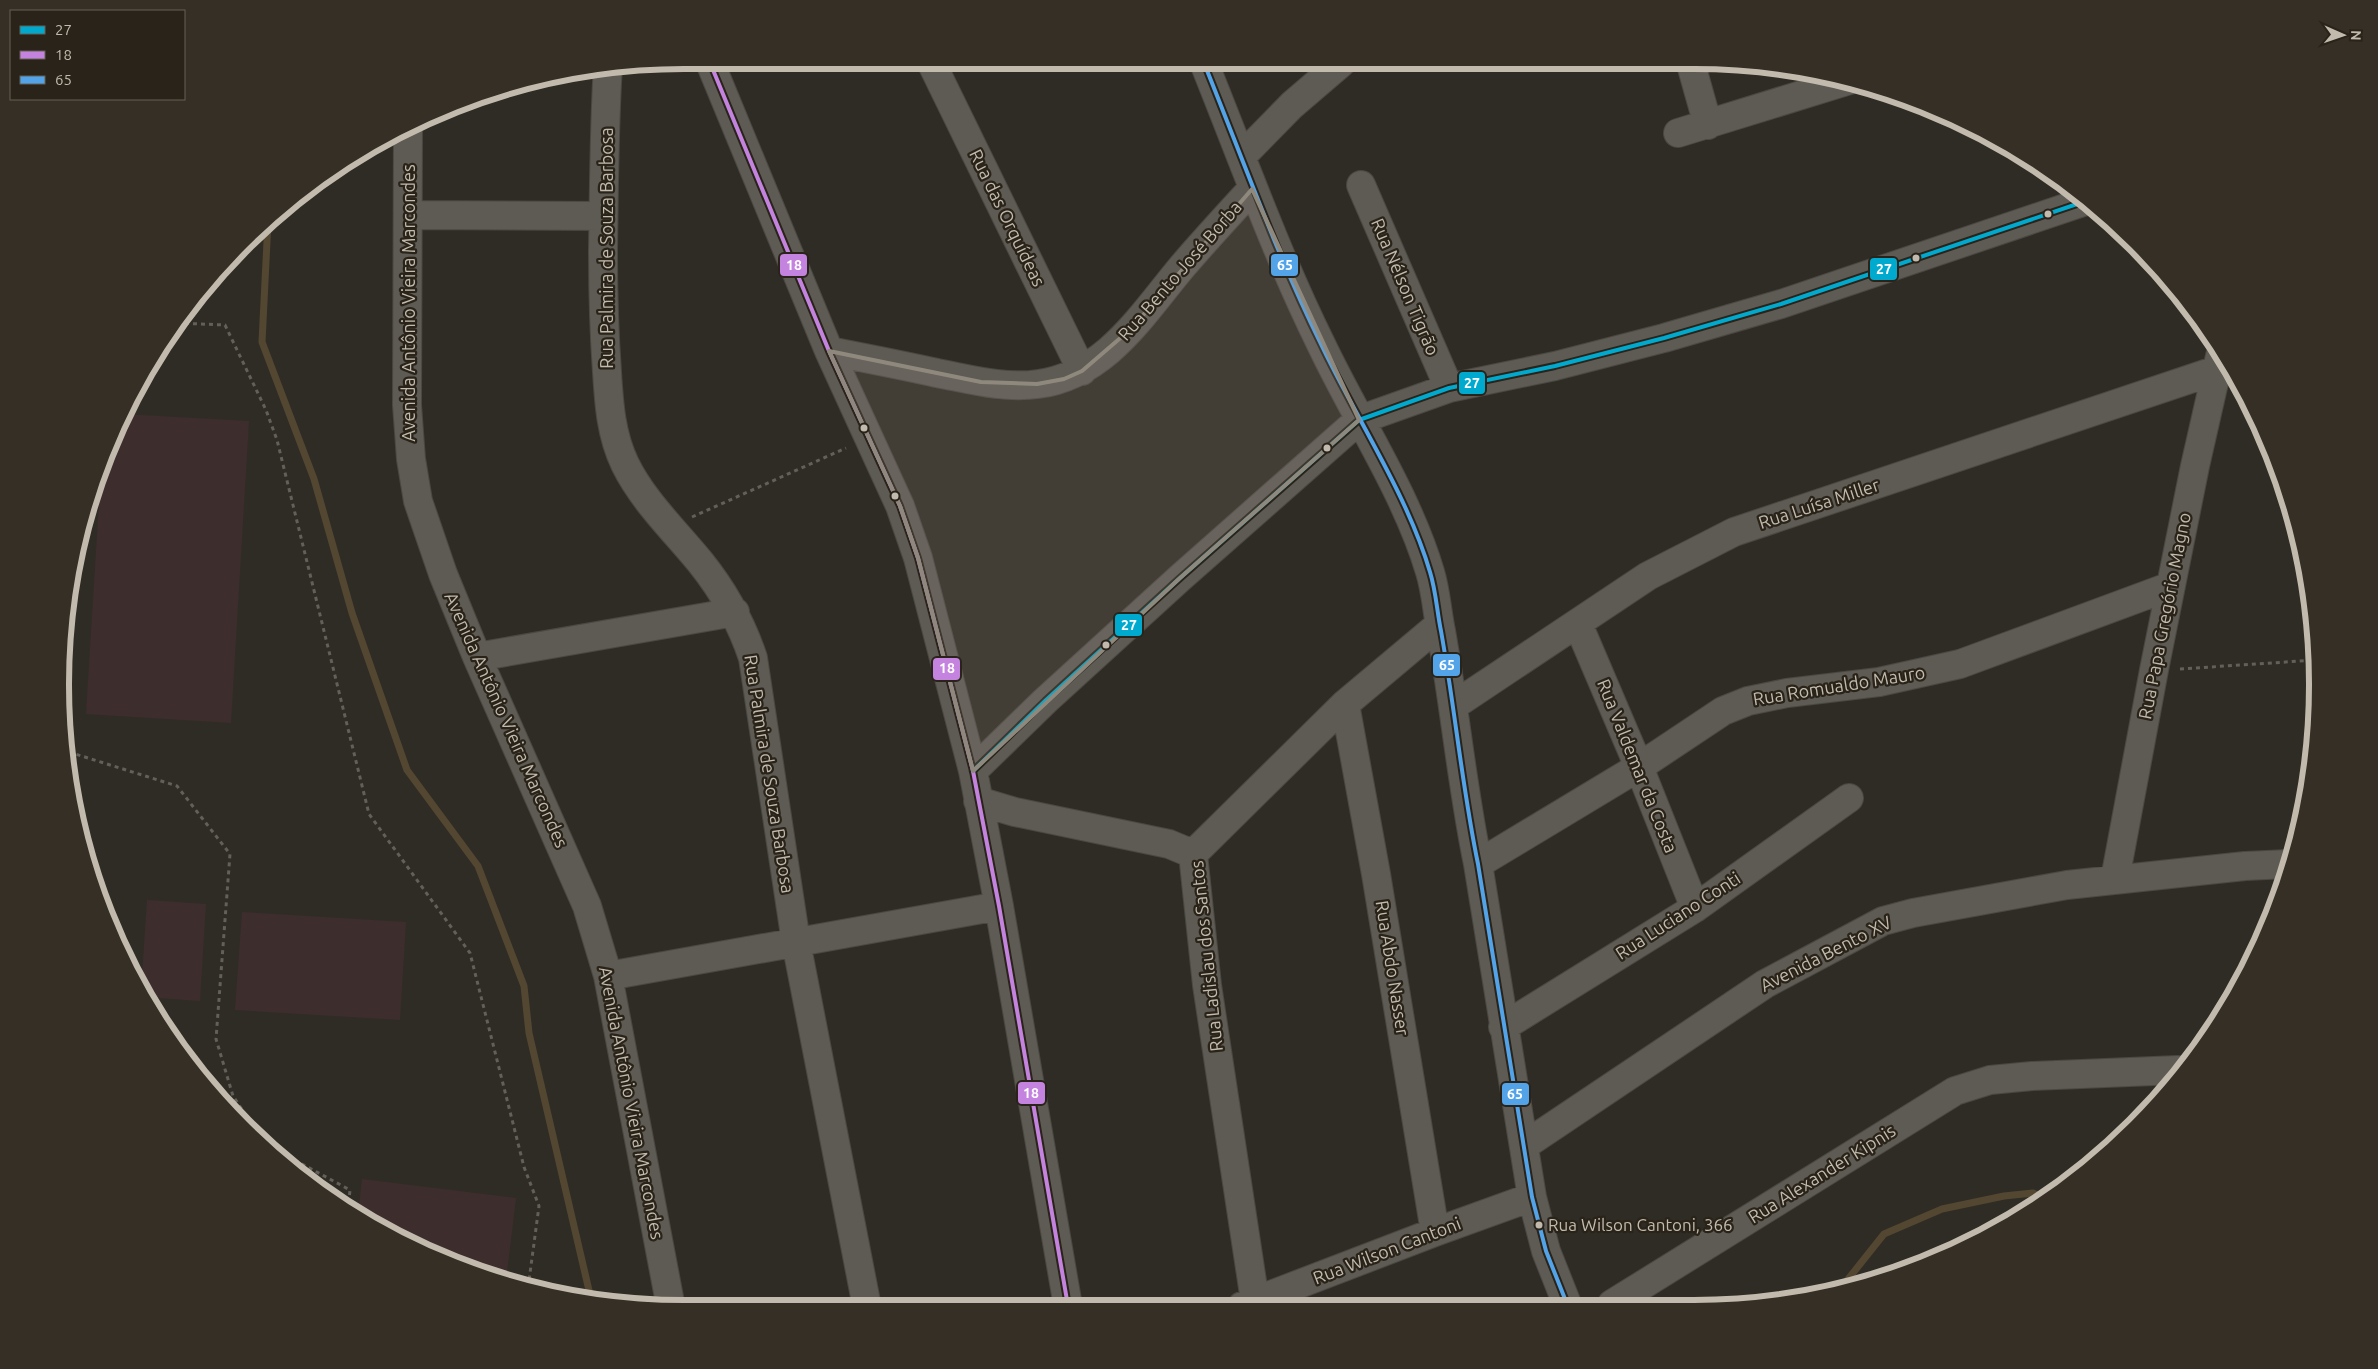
<svg xmlns="http://www.w3.org/2000/svg" width="2378" height="1369" font-family="Ubuntu,sans-serif">
	<rect width="100%" height="100%" fill="#2f2c25"/>
	<path fill="#3e2d2d" d="M122 414 249 421 231 723 86 714 101 470Z
		M147 900 206 904 200 1001 144 997 141 991Z
		M242 912 406 922 400 1020 235 1010Z
		M362 1179 516 1198 506 1281 372 1225 358 1215Z"/>
	<g fill="none" stroke-linecap="round" stroke-linejoin="round">
		<path stroke="#544732" stroke-width="7" d="M268 221 262 342 314 479 352 613 407 770 478 866 524 986 529 1033 591 1299
			M1841 1288 1884 1234 1942 1209 2004 1196 2033 1193 2047 1199"/>
		<defs>
			<path id="minor" d="M1690 61 1708 125
				M1204 63C1242 157 1276 253 1321 344 1356 418 1407 494 1430 572 1436 591 1437 612 1441 631 1455 709 1462 787 1478 864L1532 1197 1546 1251 1567 1304
				M932 64 1082 371
				M608 65C604 127 604 189 603 251 603 291 604 331 607 372 609 404 611 435 625 464 643 501 675 531 701 563 725 593 741 622 753 658L796 942 867 1307
				M711 65 829 351 900 506 918 558 973 771 999 906 1068 1306
				M408 124 407 405 411 459 418 501 443 574 477 657 587 906 608 976 671 1308
				M1678 133 1850 80
				M1242 156 1292 105 1341 63
				M1361 185 1449 388
				M408 215 603 216
				M829 351C865 358 901 365 937 373 969 379 1004 389 1038 384 1105 375 1141 316 1181 268 1204 241 1228 215 1252 189
				M1578 624 1639 767 1695 908
				M477 657 735 612
				M1345 704 1376 874 1435 1232
				M1453 706 1648 576 1734 532 2217 370
				M973 771 1045 701 1180 578 1359 420 1449 388 1555 366 1664 338 1781 304 2086 201
				M978 801 1015 812 1169 844 1193 854
				M1478 864 1639 767 1723 711 1748 701 1787 693 1879 682 1960 664 2171 586
				M2115 879 2154 670 2195 466 2220 356
				M608 976 999 906
				M1503 1027 1695 908 1849 798
				M1525 1145 1765 984 1883 921 1913 913 2067 885 2245 866 2290 864
				M1255 1301 1207 985 1193 854 1345 704 1439 625
				M1612 1304 1955 1091 1990 1080 2032 1076 2178 1070
				M1242 1306 1435 1232 1532 1197"/>
		</defs>
		<use href="#minor" stroke="#4a4842" stroke-width="30"/>
		<path stroke="#635f59" stroke-width="3" stroke-dasharray="4 4" stroke-linecap="butt" d="M177 323 225 325 266 410 277 440 369 814 470 953 524 1167 539 1206 528 1288
			M692 517 846 448
			M2180 669 2316 660
			M64 745 72 753 177 786 230 854 216 1039 233 1096 265 1144 350 1190 348 1208"/>
		<use href="#minor" stroke="#5e5a54" stroke-width="28"/>
		<defs>
			<path id="bus-1" d="M973 771 1045 701 1180 578 1359 420 1449 388 1555 366 1664 338 1781 304 2086 201"/>
			<path id="bus-2" d="M711 65 829 351 900 506 918 558 973 771 999 906 1068 1306"/>
			<path id="bus-3" d="M1204 63C1242 157 1276 253 1321 344 1356 418 1407 494 1430 572 1436 591 1437 612 1441 631 1455 709 1462 787 1478 864L1532 1197 1546 1251 1567 1304"/>
		</defs>
		<use href="#bus-1" stroke="#292319" stroke-width="8"/>
		<use href="#bus-2" stroke="#292319" stroke-width="8"/>
		<use href="#bus-3" stroke="#292319" stroke-width="8"/>
		<use href="#bus-1" stroke="#00a9ce" stroke-width="4"/>
		<use href="#bus-2" stroke="#c483df" stroke-width="4"/>
		<use href="#bus-3" stroke="#53a3e8" stroke-width="4"/>
	</g>
	<path fill="#8f897d" fill-opacity="0.2" stroke="#8f897d" stroke-width="4" stroke-linejoin="round" d="M1252 189 1359 420 1180 578 973 771 918 558 900 506 829 351 981 382 1037 384 1064 379 1082 371 1132 328Z"/>
	<g fill="#c2bbad" stroke="#292319" stroke-width="2">
		<circle cx="2048" cy="214" r="4.5"/>
		<circle cx="1916" cy="258" r="4.5"/>
		<circle cx="864" cy="428" r="4.5"/>
		<circle cx="1327" cy="448" r="4.5"/>
		<circle cx="895" cy="496" r="4.5"/>
		<circle cx="1106" cy="645" r="4.5"/>
		<circle cx="1539" cy="1225" r="4.5"/>
	</g>
	<g text-anchor="middle" stroke-width="4.5" stroke-linejoin="round" paint-order="stroke">
		<g font-size="17" fill="#c2bbad" stroke="#292319" text-anchor="start">
			<text x="1548" y="1231">Rua Wilson Cantoni, 366</text>
		</g>
		<g font-size="18" fill="#c2bbad" stroke="#292319">
			<text transform="translate(1007 218) rotate(64)" y="6">Rua das Orquídeas</text>
			<text transform="translate(607 248) rotate(-90)" y="6">Rua Palmira de Souza Barbosa</text>
			<text transform="translate(1180 271) rotate(-49)" y="6">Rua Bento José Borba</text>
			<text transform="translate(1405 287) rotate(67)" y="6">Rua Nélson Tigrão</text>
			<text transform="translate(409 303) rotate(-90)" y="6">Avenida Antônio Vieira Marcondes</text>
			<text transform="translate(1819 504) rotate(-18)" y="6">Rua Luísa Miller</text>
			<text transform="translate(2165 616) rotate(-79)" y="6">Rua Papa Gregório Magno</text>
			<text transform="translate(1839 686) rotate(-9)" y="6">Rua Romualdo Mauro</text>
			<text transform="translate(506 720) rotate(66)" y="6">Avenida Antônio Vieira Marcondes</text>
			<text transform="translate(1637 766) rotate(68)" y="6">Rua Valdemar da Costa</text>
			<text transform="translate(769 774) rotate(81)" y="6">Rua Palmira de Souza Barbosa</text>
			<text transform="translate(1678 916) rotate(-33)" y="6">Rua Luciano Conti</text>
			<text transform="translate(1826 954) rotate(-27)" y="6">Avenida Bento XV</text>
			<text transform="translate(1207 956) rotate(-96)" y="6">Rua Ladislau dos Santos</text>
			<text transform="translate(1392 968) rotate(81)" y="6">Rua Abdo Nasser</text>
			<text transform="translate(631 1103) rotate(79)" y="6">Avenida Antônio Vieira Marcondes</text>
			<text transform="translate(1822 1174) rotate(-32)" y="6">Rua Alexander Kipnis</text>
			<text transform="translate(1387 1251) rotate(-21)" y="6">Rua Wilson Cantoni</text>
		</g>
	</g>
	<path d="M0 0H2378V1369H0ZM684 69H1694A615 615 0 0 1 2309 684V685A615 615 0 0 1 1694 1300H684A615 615 0 0 1 69 685V684A615 615 0 0 1 684 69Z" fill="#352f25" fill-rule="evenodd"/>
	<path fill="none" stroke="#c2bbad" stroke-width="6" d="M684 69H1694A615 615 0 0 1 2309 684V685A615 615 0 0 1 1694 1300H684A615 615 0 0 1 69 685V684A615 615 0 0 1 684 69Z"/>
	<g stroke="#292319" stroke-width="2">
		<rect x="1270" y="253" width="29" height="24" rx="5" fill="#53a3e8"/>
		<rect x="779" y="253" width="29" height="24" rx="5" fill="#c483df"/>
		<rect x="1869" y="257" width="29" height="24" rx="5" fill="#00a9ce"/>
		<rect x="1458" y="371" width="28" height="24" rx="5" fill="#00a9ce"/>
		<rect x="1114" y="613" width="29" height="24" rx="5" fill="#00a9ce"/>
		<rect x="1432" y="653" width="29" height="24" rx="5" fill="#53a3e8"/>
		<rect x="932" y="657" width="29" height="24" rx="5" fill="#c483df"/>
		<rect x="1017" y="1081" width="29" height="24" rx="5" fill="#c483df"/>
		<rect x="1501" y="1082" width="29" height="24" rx="5" fill="#53a3e8"/>
	</g>
	<g font-size="14" text-anchor="middle" font-weight="bold" fill="#fff">
		<text x="1285" y="270">65</text>
		<text x="794" y="270">18</text>
		<text x="1884" y="274">27</text>
		<text x="1472" y="388">27</text>
		<text x="1129" y="630">27</text>
		<text x="1447" y="670">65</text>
		<text x="947" y="673">18</text>
		<text x="1031" y="1098">18</text>
		<text x="1515" y="1099">65</text>
	</g>
	<rect x="10" y="10" width="175" height="90" fill="#292319" stroke="#666054"/>
	<rect x="20" y="26" width="25" height="8" fill="#00a9ce" stroke="#666054"/>
	<text x="55" y="35" font-size="15" fill="#c2bbad">27</text>
	<rect x="20" y="51" width="25" height="8" fill="#c483df" stroke="#666054"/>
	<text x="55" y="60" font-size="15" fill="#c2bbad">18</text>
	<rect x="20" y="76" width="25" height="8" fill="#53a3e8" stroke="#666054"/>
	<text x="55" y="85" font-size="15" fill="#c2bbad">65</text>
	<g transform="translate(2343 35) rotate(92)" stroke="#292319" stroke-width="4" paint-order="stroke">
	<path d="M0-4L9 19L0 12L-9 19Z" fill="#c2bbad"/>
	<text y="-8" font-size="14" font-weight="bold" text-anchor="middle" fill="#c2bbad">N</text>
	</g>
</svg>
